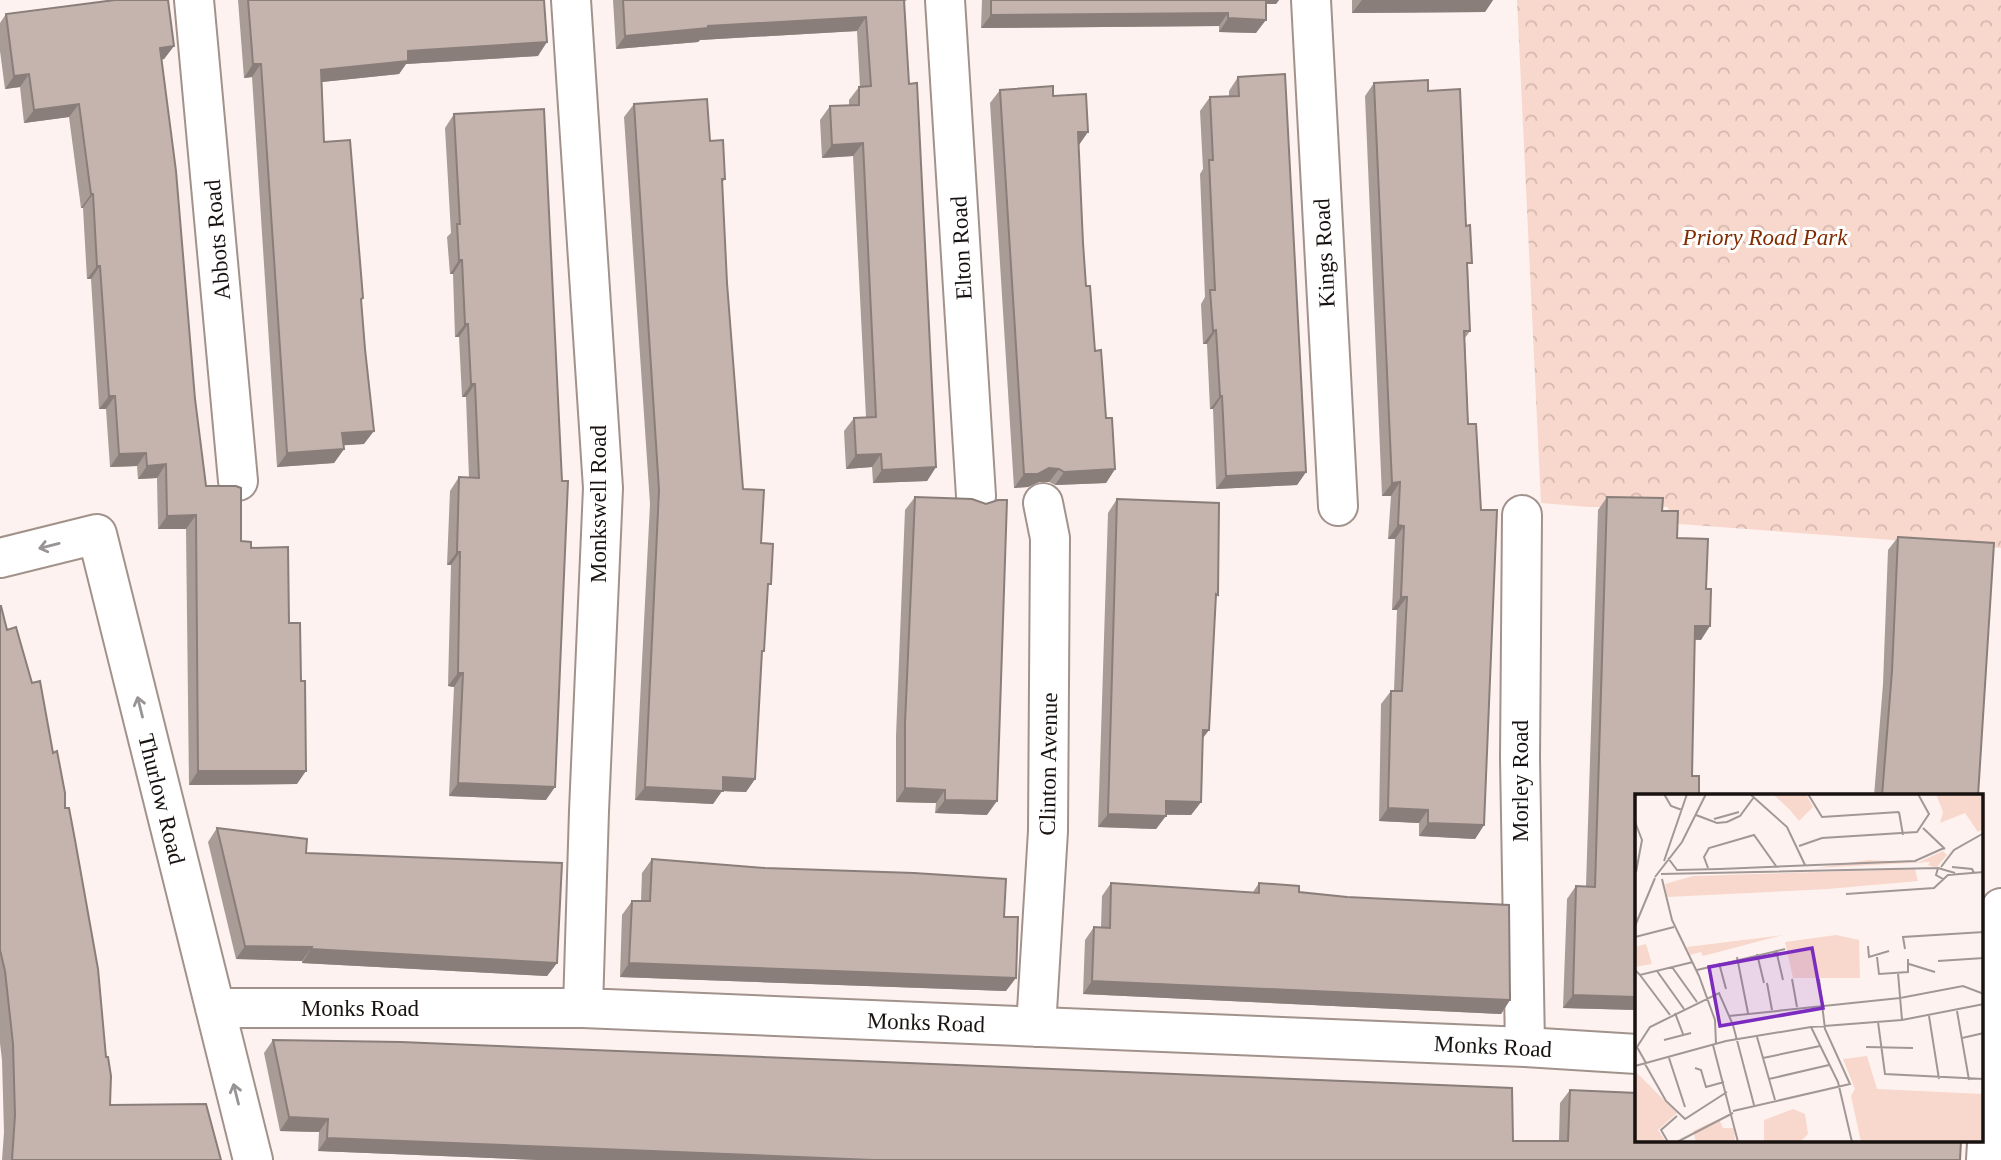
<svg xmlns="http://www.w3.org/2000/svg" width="2001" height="1160" font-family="Georgia,serif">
	<defs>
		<pattern id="park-crowns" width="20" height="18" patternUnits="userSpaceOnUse" patternTransform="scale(1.75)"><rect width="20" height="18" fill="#f8d8cc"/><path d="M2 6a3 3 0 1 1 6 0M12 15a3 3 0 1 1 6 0" fill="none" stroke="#d4b8ae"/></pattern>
	</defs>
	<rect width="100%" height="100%" fill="#fdf2ef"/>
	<path fill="url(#park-crowns)" d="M1517 0H2001V548L1679 524 1667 507H1589L1541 503Z"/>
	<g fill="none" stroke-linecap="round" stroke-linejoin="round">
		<defs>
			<path id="minor" d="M194 0 238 481
				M571 0 603 488 589 811 583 1008
				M945 0 976 496
				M1311 0 1338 506
				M1522 515 1520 758 1525 1047
				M0 558 97 534 253 1160
				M215 1008H583L1525 1047 1637 1054
				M1036 1027 1048 831 1050 538 1043 503
				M1986 1160 2001 908"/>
		</defs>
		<use href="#minor" stroke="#a2928c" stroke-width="42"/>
		<use href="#minor" stroke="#fff" stroke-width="38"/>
	</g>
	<path fill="#a99b96" d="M238 0H544L538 56 406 64 399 74 322 82 324 142 363 298 361 301 364 444 343 445 344 449 334 463 277 467 252 77 244 78Z
		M613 0H907L904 2 909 84 936 467 927 481 873 483 872 467 846 469 844 431 854 418 866 417 853 156 822 158 820 120 830 106 849 105V100L859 87H860L857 31 700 40 698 42 616 49Z
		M982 0H1279L1276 4H1266L1256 33 1219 32V26L981 28Z
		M1352 0H1493L1485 12 1352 13Z
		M6 14 174 46 164 59 161 60 195 399 206 486 241 541 251 548 289 623 297 784 189 785 186 529H158L157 478 138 479 137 466 110 467 106 409H99L91 279H87L83 208H81L69 117 24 123 20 87 5 89 0 51V23Z
		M1238 77 1306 472 1297 485 1216 489 1213 409H1210L1207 344H1203L1201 304 1205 297 1200 174 1203 169 1200 111 1210 97 1229 96V91Z
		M1374 83 1428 91 1468 268 1470 331 1465 338 1484 825 1475 839 1419 836V823L1379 821 1381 704 1391 691H1394L1397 610H1392L1395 539H1388L1391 496H1382L1365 96Z
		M1000 90 1053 96 1088 132 1078 145 1083 243 1086 286 1095 351 1115 469 1106 483 1055 485 1049 482H1039L1028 487 1014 488 990 103Z
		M634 104 710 141 725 179 722 183 727 283 743 489 761 543 767 589 762 654 755 779 746 792 722 791 713 804 635 800 650 504 624 117Z
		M454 114 546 800 449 796 454 687 448 686 451 565H447L450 491 459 477 469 478 466 397H462L459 337H455L453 274H450L447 237 451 233 445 128Z
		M915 497 987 815 935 813 936 803 896 802V736L905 510Z
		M1607 497 1662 511 1706 589 1701 640H1695L1637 796V1010L1563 1008 1567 899 1576 886H1586L1598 510Z
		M1117 499 1218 595 1216 597 1209 730 1202 739 1201 802 1191 815H1166L1156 829 1098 827 1108 513Z
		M1898 537 1978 796H1874L1883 684 1888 550Z
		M0 606 7 630 53 753 65 808 110 1105 221 1160H2L4 1132 2 1060 0 1043Z
		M217 828 306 853 557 963 547 976 302 963V961L236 959 208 842Z
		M652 859 1004 917 1006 991 620 977 622 915 632 901H641L642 873Z
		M1111 883 1253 892 1259 883 1299 892 1510 1000 1501 1014 1083 994 1085 940 1094 927H1101L1102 896Z
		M273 1040 1513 1141H1559L1560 1103 1570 1090 1960 1160H538L318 1151 319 1132 280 1131 264 1053Z"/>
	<path fill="#8a7e7a" d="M1259 0H1279L1276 4H1256Z
		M1362 0H1493L1485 12 1352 13Z
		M1228 13 1219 26 981 28 991 15Z
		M866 17 857 31 700 40 698 42 616 49 625 36 708 26Z
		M1228 18 1266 20 1256 33 1219 32Z
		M547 42 538 56 406 64 399 74 312 83 321 70 408 51Z
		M174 46 164 59 151 61 160 48Z
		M253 64H261L252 77 244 78Z
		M29 74 20 87 5 89 14 76Z
		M79 104 69 117 24 123 34 110Z
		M1078 132H1088L1079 145 1069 146Z
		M863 143 853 156 822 158 832 145Z
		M91 194H93L83 208H81Z
		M459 260H462L453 274H450Z
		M97 266H100L91 279H87Z
		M465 324H468L459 337H455Z
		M1216 330 1207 344H1203L1213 331Z
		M471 384H475L466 397H462Z
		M109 396H115L106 409H99Z
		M1220 396H1222L1213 409H1210Z
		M374 431 364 444 333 446 342 433Z
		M344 449 334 463 277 467 287 453Z
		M146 453 137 466 110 467 119 454Z
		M881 454 872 467 846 469 856 455Z
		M166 464 157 478 138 479 147 466Z
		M936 467 927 481 873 483 882 470Z
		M1049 468 1059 469 1049 482H1039L1028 487 1014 488 1024 474Z
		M1115 469 1106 483 1055 485 1064 472Z
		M1306 472 1297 485 1216 489 1226 476Z
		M1400 482 1391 496H1382L1392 483Z
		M196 515 186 529H158L167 516Z
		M1398 525 1404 526 1395 539H1388Z
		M457 552H460L451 565H447Z
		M1401 597H1407L1397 610H1392Z
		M1695 626H1710L1701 640 1686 639Z
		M458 673H463L454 687 448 686Z
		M1203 730H1209L1199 743Z
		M198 771H306L297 784 189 785Z
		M723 777 755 779 746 792 722 791 713 804 635 800 645 787Z
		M458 783 555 787 546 800 449 796Z
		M905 788 945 790 936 803 896 802Z
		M945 800 997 801 987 815 935 813Z
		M1166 801 1201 802 1191 815 1157 814Z
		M1388 808 1428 810 1419 823 1379 821Z
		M1108 814 1166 816 1156 829 1098 827Z
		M1428 823 1484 825 1475 839 1419 836Z
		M245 946 312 947 302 961 236 959Z
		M311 949 557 963 547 976 302 963Z
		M629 963 1016 978 1006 991 620 977Z
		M1092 981 1510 1000 1501 1014 1083 994Z
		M1573 995 1637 997V1010L1563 1008Z
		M289 1117 328 1119 319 1132 280 1131Z
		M327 1138 873 1160H538L318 1151Z"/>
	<path fill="#c5b4ae" stroke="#8a7e7a" stroke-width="2" d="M115 0H168L174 46 160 48 176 171 195 399 206 486H236L241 488V541L251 542V548L288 547 289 623H300L301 681H305L306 771H198L196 515 167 516 166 464 147 466 146 453 119 454 115 396H109L100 266H97L93 194H91L79 104 34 110 29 74 14 76 6 14Z
		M248 0H544L547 42 408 51V61L321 70 324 142 350 140 363 298 361 299 365 349 374 431 342 433 344 449 287 453 261 64H253Z
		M623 0H904L909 84 917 83 936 467 882 470 881 454 856 455 854 418 876 417 863 143 832 145 830 106 859 105V87L871 86 866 17 708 26V28L625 36Z
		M991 0H1266V20L1228 18V13L991 15Z
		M1285 74 1306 472 1226 476 1222 396H1220L1216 330 1213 331 1210 290H1215L1209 160H1213L1210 97 1239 96 1238 77Z
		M1428 80V91L1460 89 1466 226 1470 225 1472 263H1467L1470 331H1464L1468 424H1476L1481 510H1497L1484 825 1428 823V810L1388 808 1391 691H1402L1407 597H1401L1404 526 1398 525 1400 482 1392 483 1374 83Z
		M1053 86V96L1086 94 1088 132H1078L1083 243 1086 286H1090L1095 351 1101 350 1106 418H1112L1115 469 1064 472 1059 469 1049 468 1038 474H1024L1000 90Z
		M707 99 710 141 723 140 725 179H722L727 283 743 489 764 490 761 543 773 544 771 584H768L764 651H762L755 779 723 777V791L645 787 659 490 634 104Z
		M544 109 562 481H568L555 787 458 783 463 673H458L460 552H457L459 477 479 478 475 384H471L468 324H465L462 260H459L457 224H460L454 114Z
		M915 497 972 499 986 504 998 500H1007L997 801 945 800V790L905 788V723Z
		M1607 497 1663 498 1662 511H1678L1677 538 1708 539 1706 589H1711L1710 626H1695L1692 776H1699V796H1637V997L1573 995 1576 886 1595 887Z
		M1117 499 1219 503 1218 595 1216 594 1209 730H1203L1201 802 1166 801V816L1108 814Z
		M1898 537 1994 543 1978 796H1882L1892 671Z
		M0 606H1L7 630 16 627 32 683 40 681 53 753 57 751 65 793V808H69L75 840 98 969 106 1057H108L111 1076 110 1105 206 1104 221 1160H12L15 1115 13 1044 5 971 0 950Z
		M217 828 307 839 306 853 562 863 557 963 311 949 312 947 245 946Z
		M652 859 765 868 914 873 1006 879 1004 917H1018L1016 978 629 963 632 901H650Z
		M1111 883 1259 893V883L1299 886V892L1347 897 1509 905 1510 1000 1092 981 1094 927 1110 928Z
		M273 1040 401 1042 1512 1088 1513 1141H1568L1570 1090 1637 1093V1141H1961L1960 1160H873L327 1138 328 1119 289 1117Z"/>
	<defs><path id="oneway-shaft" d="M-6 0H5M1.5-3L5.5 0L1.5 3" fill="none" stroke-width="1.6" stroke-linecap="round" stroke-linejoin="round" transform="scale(1.75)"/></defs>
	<g stroke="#979493">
		<use href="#oneway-shaft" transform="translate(49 546) rotate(166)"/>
		<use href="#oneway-shaft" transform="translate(140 707) rotate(-104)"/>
		<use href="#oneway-shaft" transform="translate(236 1094) rotate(-104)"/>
	</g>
	<g text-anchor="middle" stroke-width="6" stroke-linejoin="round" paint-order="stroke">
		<g font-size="23" font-style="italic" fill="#832b00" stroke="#fff">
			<text x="1765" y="245">Priory Road Park</text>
		</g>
		<g font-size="23" fill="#181210" stroke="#fff">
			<text transform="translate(217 240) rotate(-95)" y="8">Abbots Road</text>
			<text transform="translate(961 248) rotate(-93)" y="8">Elton Road</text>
			<text transform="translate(1324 253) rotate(-93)" y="8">Kings Road</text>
			<text transform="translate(598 504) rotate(-90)" y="8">Monkswell Road</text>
			<text transform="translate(1048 764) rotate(-89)" y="8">Clinton Avenue</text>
			<text transform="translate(1520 781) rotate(-90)" y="8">Morley Road</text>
			<text transform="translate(162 799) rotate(76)" y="8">Thurlow Road</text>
			<text x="360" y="1016">Monks Road</text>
			<text transform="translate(926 1022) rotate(2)" y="8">Monks Road</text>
			<text transform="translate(1493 1046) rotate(3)" y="8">Monks Road</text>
		</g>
	</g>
	<g transform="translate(1635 794)">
		<rect width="348" height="348" fill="#fdf2ef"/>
		<path d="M171 0 178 13 161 6 155 16 139 1ZM308 57 312 61 301 74 293 71 295 68 181 74 233 66 284 68ZM280 75 283 87 193 95 32 103 30 90 58 82ZM84 325 88 334H99L100 348H61L58 337Z" fill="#f8d8cc"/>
		<path d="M148 141 68 162 66 158 55 161 52 153Z" fill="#f8d8cc"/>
		<path d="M232 262 242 295 348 300V348H226L216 302 220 295 208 265Z" fill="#f8d8cc"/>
		<path d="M301 0H348V35L343 38 330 19 305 29 308 18ZM161 5 178 13 164 27 155 16ZM201 141 224 146 225 184H158L150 148ZM11 150 17 170 0 173V153ZM0 277 42 319 23 336 31 348H0Z" fill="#f8d8cc"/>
		<path d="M158 315 170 320 173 340 166 347 129 348V326Z" fill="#f8d8cc"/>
		<path fill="none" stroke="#a19896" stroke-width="2" d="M29 0 36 12 47 16M115 0 152 33 170 71M173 0 187 23 264 18M264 18 268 41M61 21 82 29 92 28 105 22 119 3M79 25 104 18M0 28 7 46 1 78M288 34 310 55M164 52 187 44 282 38 294 20 283 0M33 64 42 76 85 75 280 67 309 54M29 67 52 0M306 73 319 56 349 39M317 73 337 75 339 79M73 74 69 63 74 54 119 41 141 72M26 80 303 74M20 83 47 48 71 0M27 85 37 126 64 182 80 226 81 250M308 85 301 81 303 74 320 79M211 100 299 94 313 81 349 78M0 132 20 84M0 143 39 133M233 152 234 163 254 157M270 155 268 143 349 138M141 156 148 186M122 160 129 189M102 163 113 219M242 163 244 180 273 178V165M303 167 349 164M84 169 91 195M274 170 300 178M37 173 62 208M0 176 5 181 58 168M62 176 150 155M22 177 49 215M263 179 267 226M5 181 35 221M157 185 162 213M132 189 137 216M322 217 334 286M40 219 48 240M94 222 265 204 328 192 349 200M294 222 304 285M243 228 250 280 349 285M176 233 203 288 217 348M122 243 140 306M327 244 349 239M29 246 56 239M78 251 103 348M231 253 278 254M34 264 50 313M128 264 185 252M11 269 2 253 15 233 84 199 98 231 119 311M10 270 31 307 50 325 92 298M0 272 91 247 176 233 267 226 349 210M60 274 66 276 71 293 89 288M134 285 194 271M98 317 215 290 190 235 184 185M33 348 26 336 42 322M42 348 98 319"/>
		<path fill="#7b2cbf" fill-opacity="0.15" stroke="#7b2cbf" stroke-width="3.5" d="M177 154 188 214 85 232 74 173Z"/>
		<rect width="348" height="348" fill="none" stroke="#181210" stroke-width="3.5"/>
	</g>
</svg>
